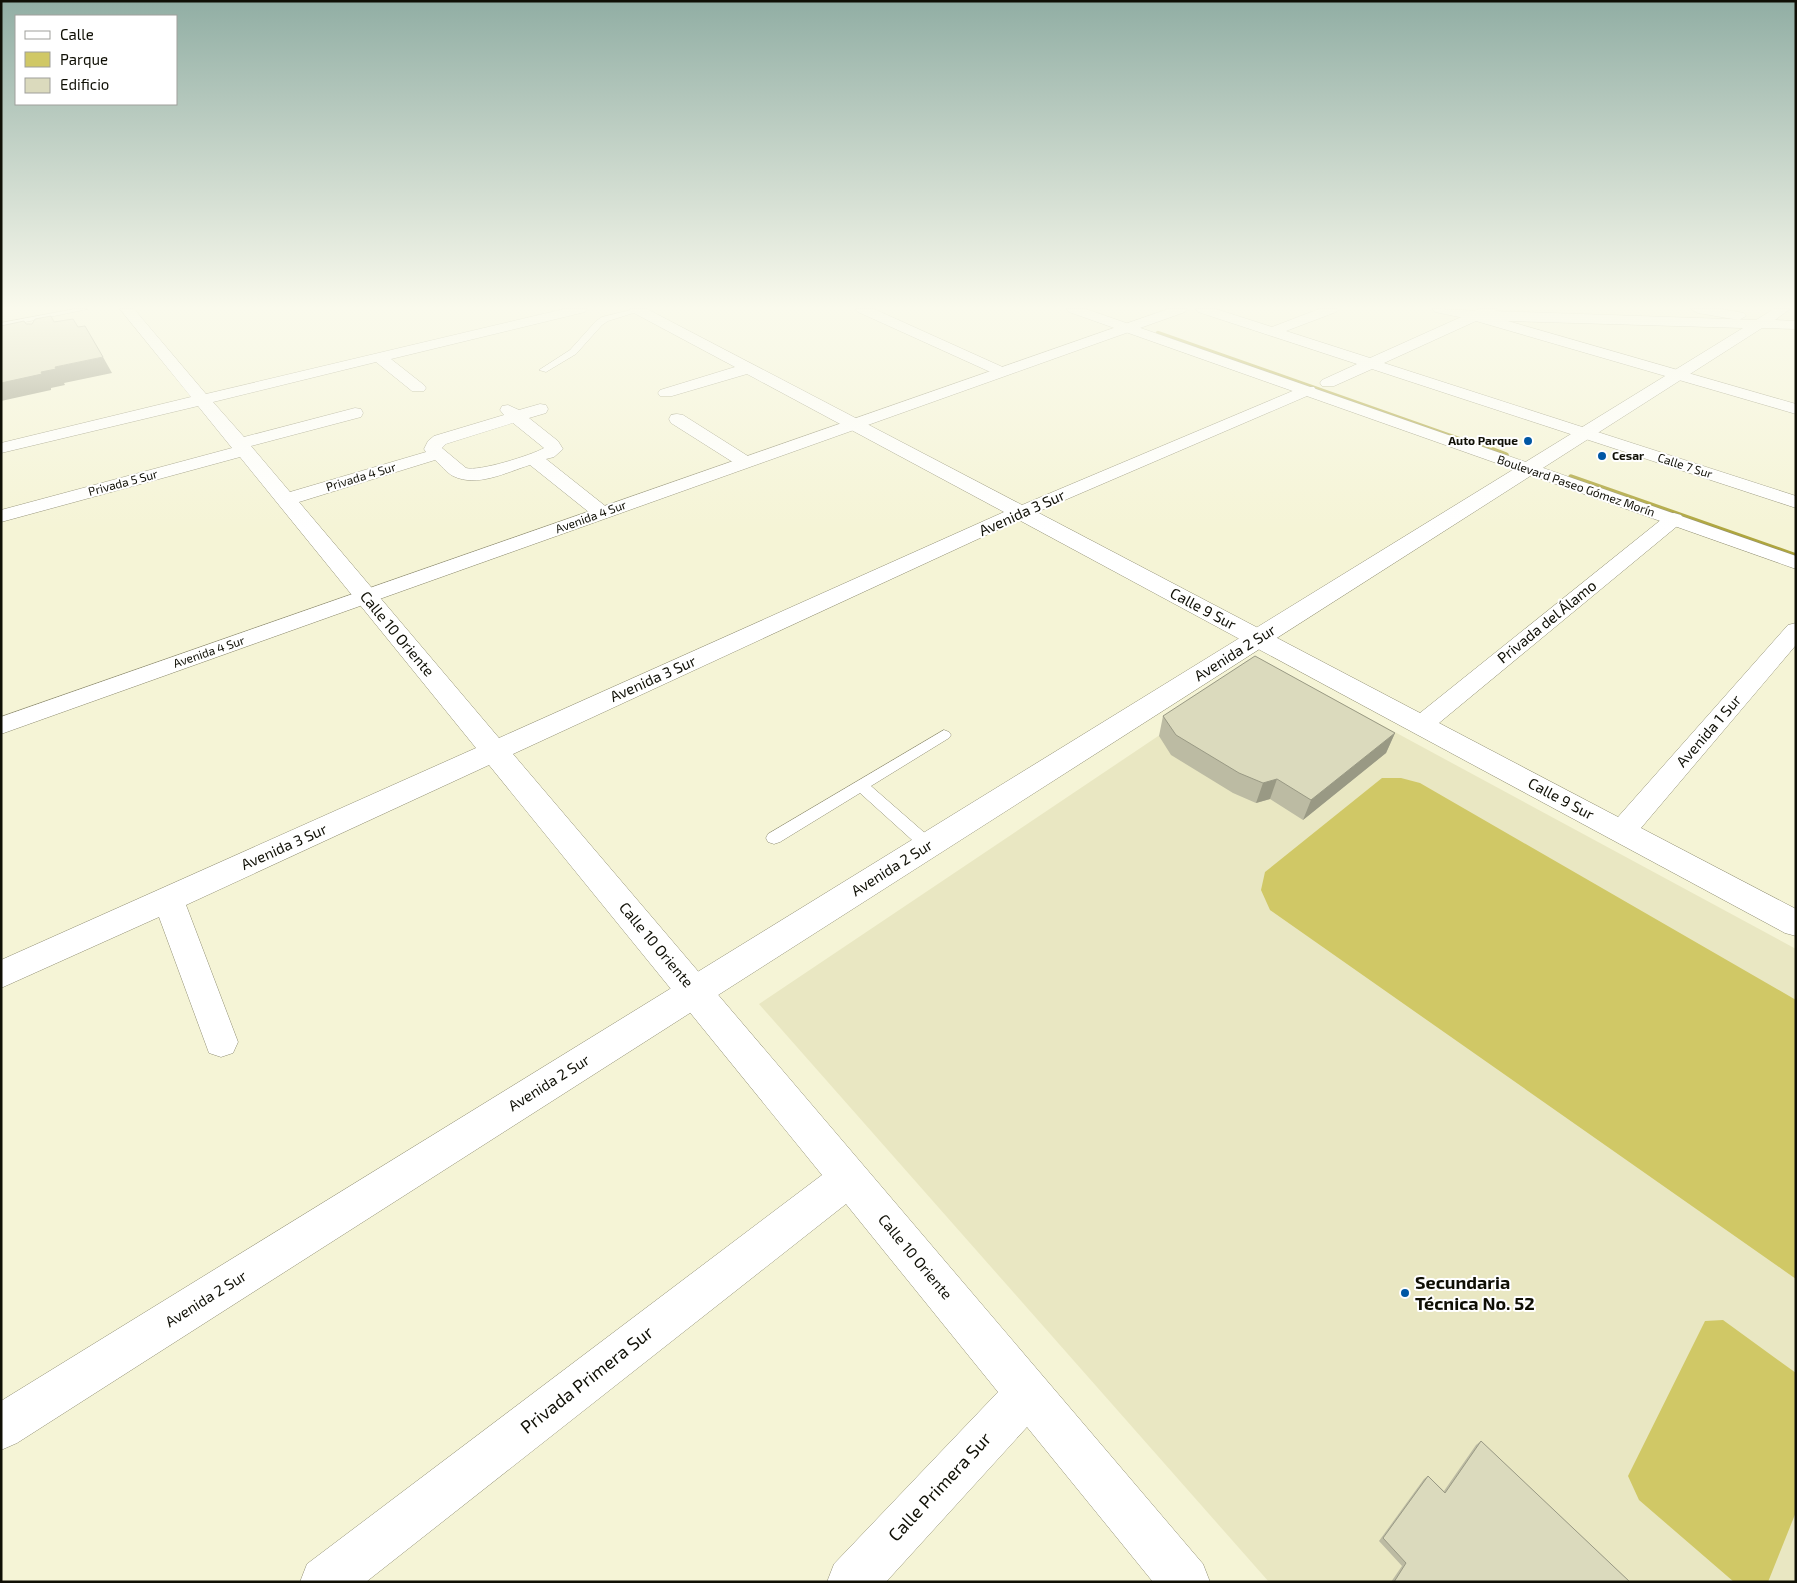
<svg xmlns="http://www.w3.org/2000/svg" width="1797" height="1583" font-family="'Exo 2',sans-serif">
	<rect width="100%" height="100%" fill="#f5f4d6"/>
	<path fill="#e9e7c2" d="M1267 663 1796 949V1582H1269L759 1004Z"/>
	<path fill="#d0c866" d="M1382 778H1401L1420 783 1796 1000V1279L1270 910 1261 890 1265 872Z
		M1723 1320 1796 1373V1512L1768 1582H1734L1639 1500 1628 1476 1705 1321Z"/>
	<g fill="none" stroke-linecap="round" stroke-linejoin="round">
		<path stroke="#afa63e" stroke-width="4.5" d="M1158 333 1496 452"/>
		<path stroke="#afa63e" stroke-width="5.5" d="M1493 450 1506 455
			M1571 477 1796 556"/>
		<defs>
			<path id="lane" d="M74 309H88L1 327V323Z
				M635 309 643 310 608 321 602 325 576 354 546 372 539 370 570 350 596 321 602 317Z
				M944 730 949 732 951 735 949 738 871 786 934 841 936 845 934 849 928 851 922 849 860 793 780 842 774 844 768 842 766 838 768 834Z"/>
			<path id="street" d="M120 309H134L206 394 564 309H587L585 312 391 359 424 385 426 388 424 391H412L376 362 213 402 244 437 355 408 361 409 363 413 361 417 251 446 290 492 426 452 424 449 428 441 434 436 504 415 500 410 502 406 508 405 519 410 540 404 546 405 548 409 546 413 529 418 558 441 563 449 554 457 546 459 609 509 612 513 609 517 602 519 595 517 530 465C507 472 477 488 453 476 447 473 441 465 435 460L299 502 499 738 1004 512 747 374 672 396H660L658 393 660 390 735 367 632 312 630 309H647L1022 505 1302 387H1314L1316 390 1314 393 1037 512 1420 713 1667 515 1674 513 1681 515 1684 519 1681 523 1439 723 1618 817 1788 625 1796 623V645L1641 828 1796 909V936L1785 933 1019 520 513 754 1203 1564 1210 1582H1153L1027 1427 886 1582H827L834 1564 998 1392 846 1204 366 1582H300L307 1564 822 1175 489 765 186 905 238 1042 233 1053 221 1057 209 1053 159 917 1 988V960L476 748 240 457 1 522V510L232 448 198 406 1 453V443L191 397ZM513 423 544 448C532 455 478 472 466 468L442 448 446 444Z
				M856 309H874L1007 369 1010 372 1007 375H997L858 312Z
				M1196 309H1216L1272 327 1319 309H1338L1336 312 1286 331 1370 358 1479 309H1497L1495 312 1487 315 1796 404V414L1476 321 1384 363 1796 496V508L1372 369 1334 386H1322L1320 383 1322 380 1357 364 1198 312Z
				M1691 309H1721L1744 313 1746 316 1739 320 1698 313Z
				M677 414 683 415 751 458 754 462 751 466 745 467 739 466 671 423 669 419 671 415Z"/>
			<path id="secondary" d="M1168 309H1187L1185 312 1 734V717Z
				M1433 309 1756 320 1774 309H1790L1775 320 1796 321V329L1762 328 17 1443 1 1450V1401L1743 328 1474 320 1435 312Z"/>
			<path id="primary" d="M1067 309H1086L1796 556V569L1069 312Z"/>
		</defs>
		<use href="#lane" stroke="#918f74" stroke-width="1"/>
		<use href="#street" stroke="#918f74" stroke-width="1"/>
		<use href="#secondary" stroke="#918f74" stroke-width="1"/>
		<use href="#primary" stroke="#918f74" stroke-width="1"/>
		<use href="#lane" fill="#fff" fill-rule="evenodd"/>
		<use href="#street" fill="#fff" fill-rule="evenodd"/>
		<use href="#secondary" fill="#fff" fill-rule="evenodd"/>
		<use href="#primary" fill="#fff" fill-rule="evenodd"/>
	</g>
	<path fill="#bcbba3" d="M1163 716 1395 733 1386 753 1303 820 1270 799 1256 803 1233 793 1171 755 1159 736Z
		M1481 1441 1630 1582H1391L1402 1566 1379 1541 1424 1479 1428 1476 1444 1491 1476 1445Z"/>
	<path fill="#999984" d="M103 357 112 373 64 383 65 385 51 388V390L1 401V383L41 372 55 367Z
		M1395 733 1386 753 1303 820 1311 800Z
		M1277 779 1270 799 1256 803 1263 783Z"/>
	<path fill="#dbdabd" stroke="#999984" d="M51 316 54 322 73 319 78 327 85 326 103 357 55 367 56 369 41 372 42 374 1 383V326L24 321 26 324H32L35 319Z
		M1255 656 1395 733 1311 800 1277 779 1263 783 1239 773 1176 735 1163 716Z
		M1481 1441 1630 1582H1394L1406 1563 1383 1538 1428 1476 1445 1493Z"/>
	<linearGradient id="sky" x2="0" y2="1"><stop stop-color="#91aea4"/><stop offset="0.58" stop-color="#fafaed"/><stop offset="1" stop-color="#fafaed" stop-opacity="0"/></linearGradient>
	<rect width="1797" height="530" fill="url(#sky)"/>
	<g fill="#0057a4" stroke="#fff" stroke-width="2">
		<circle cx="1528" cy="441" r="5"/>
		<circle cx="1602" cy="456" r="5"/>
		<circle cx="1405" cy="1293" r="5"/>
	</g>
	<g text-anchor="middle" stroke-width="4" stroke-linejoin="round" paint-order="stroke">
		<g font-size="12" font-weight="bold" fill="#0f0f05" stroke="#fff" text-anchor="end">
			<text x="1518" y="445">Auto Parque</text>
			<text x="1612" y="460" text-anchor="start">Cesar</text>
		</g>
		<g font-size="12" fill="#0f0f05" stroke="#fff">
			<text transform="translate(1685 466) rotate(18)" y="4">Calle 7 Sur</text>
			<text transform="translate(361 477) rotate(-17)" y="4">Privada 4 Sur</text>
			<text transform="translate(123 483) rotate(-15)" y="4">Privada 5 Sur</text>
			<text transform="translate(1576 486) rotate(19)" y="4">Boulevard Paseo Gómez Morín</text>
			<text transform="translate(591 517) rotate(-20)" y="4">Avenida 4 Sur</text>
			<text transform="translate(209 652) rotate(-19)" y="4">Avenida 4 Sur</text>
		</g>
		<g font-size="15" fill="#0f0f05" stroke="#fff">
			<text transform="translate(1022 513) rotate(-24)" y="5">Avenida 3 Sur</text>
			<text transform="translate(1203 609) rotate(28)" y="5">Calle 9 Sur</text>
			<text transform="translate(1547 622) rotate(-39)" y="5">Privada del Álamo</text>
			<text transform="translate(397 634) rotate(50)" y="5">Calle 10 Oriente</text>
			<text transform="translate(1235 653) rotate(-32)" y="5">Avenida 2 Sur</text>
			<text transform="translate(653 679) rotate(-24)" y="5">Avenida 3 Sur</text>
			<text transform="translate(1709 731) rotate(-49)" y="5">Avenida 1 Sur</text>
			<text transform="translate(1561 799) rotate(28)" y="5">Calle 9 Sur</text>
			<text transform="translate(284 847) rotate(-24)" y="5">Avenida 3 Sur</text>
			<text transform="translate(892 868) rotate(-32)" y="5">Avenida 2 Sur</text>
			<text transform="translate(656 945) rotate(50)" y="5">Calle 10 Oriente</text>
			<text transform="translate(549 1083) rotate(-32)" y="5">Avenida 2 Sur</text>
			<text transform="translate(915 1257) rotate(50)" y="5">Calle 10 Oriente</text>
			<text transform="translate(206 1299) rotate(-32)" y="5">Avenida 2 Sur</text>
		</g>
		<g font-size="18" font-weight="bold" fill="#0f0f05" stroke="#fff" text-anchor="start">
			<text x="1415" y="1289">Secundaria<tspan x="1415" dy="21">Técnica No. 52</tspan></text>
		</g>
		<g font-size="18" fill="#0f0f05" stroke="#fff">
			<text transform="translate(587 1380) rotate(-38)" y="6">Privada Primera Sur</text>
			<text transform="translate(940 1487) rotate(-47)" y="6">Calle Primera Sur</text>
		</g>
	</g>
	<rect width="1797" height="1583" fill="none" stroke="#0f0f05" stroke-width="5"/>
	<rect x="15" y="15" width="162" height="90" fill="#ffffff" stroke="#9f9f9b"/>
	<rect x="25" y="31" width="25" height="8" fill="#ffffff" stroke="#9f9f9b"/>
	<text x="60" y="40" font-size="15" fill="#0f0f05">Calle</text>
	<rect x="25" y="52" width="25" height="15" fill="#d0c866" stroke="#9f9f9b"/>
	<text x="60" y="65" font-size="15" fill="#0f0f05">Parque</text>
	<rect x="25" y="78" width="25" height="15" fill="#dbdabd" stroke="#9f9f9b"/>
	<text x="60" y="90" font-size="15" fill="#0f0f05">Edificio</text>
</svg>
